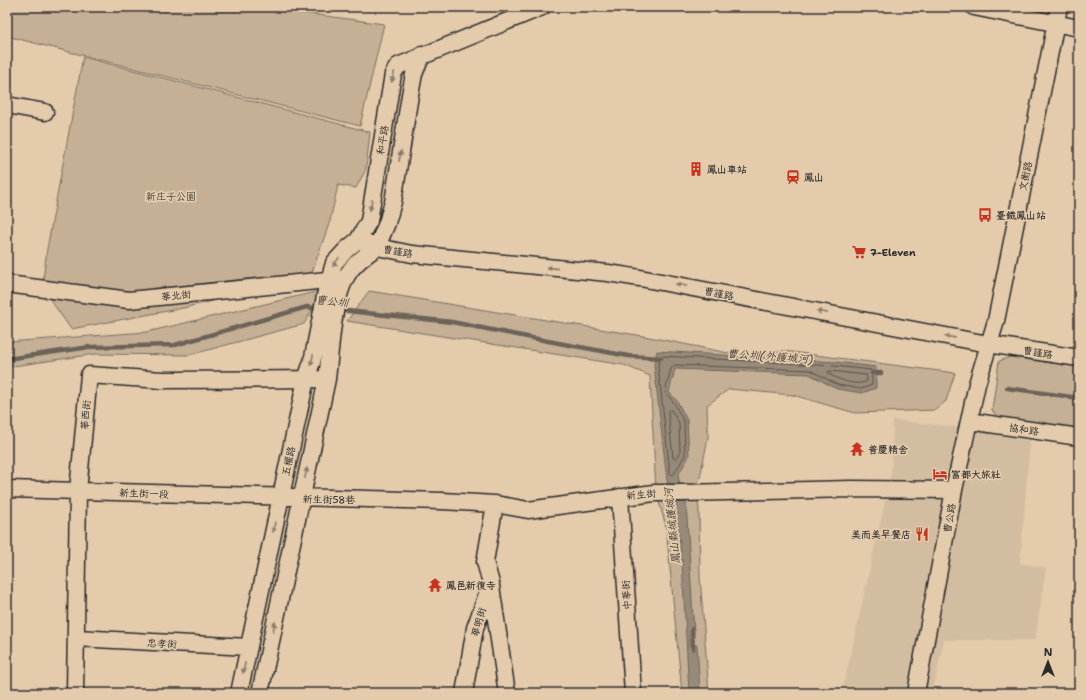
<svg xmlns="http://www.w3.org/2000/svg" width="1086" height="700" font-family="'Shantell Sans','LXGW WenKai TC',sans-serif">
	<rect width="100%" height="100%" fill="#e3cbab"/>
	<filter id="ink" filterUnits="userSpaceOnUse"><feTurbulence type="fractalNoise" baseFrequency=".025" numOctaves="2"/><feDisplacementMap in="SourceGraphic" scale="8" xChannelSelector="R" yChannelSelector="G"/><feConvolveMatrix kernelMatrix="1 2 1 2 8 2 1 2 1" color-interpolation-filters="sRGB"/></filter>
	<g filter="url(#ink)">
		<path fill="#d3bda0" d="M893 420 955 427 1030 440 1020 563 1046 568 1035 640H944L932 693H842L891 475Z"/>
		<path fill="#c5b096" stroke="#786e60" d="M7 7H261L384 24 360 126 7 36Z
			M83 57 370 132 366 169 356 188 338 185 330 221 310 278 183 308 71 329 42 288 47 249Z
			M324 290 304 324 189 355 95 354 7 367V342L147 332Z
			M369 291 649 337 748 357 784 351 955 373 946 401 935 410 855 413 793 395 729 389 707 405 708 438 697 492 699 510 700 577 709 693H682L666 526 656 492 650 376 624 365 347 321Z
			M1010 357 1079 367V429L997 417 992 410 999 361Z"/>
		<path fill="#988a78" stroke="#6c6459" d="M657 351 836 362 876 367V388L862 393 837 389 809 374 675 369 669 392 677 401 687 420 689 456 678 475 681 489H668L654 365Z
			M673 502H686L694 633 689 636V645H697L700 693H689L682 562 678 529Z"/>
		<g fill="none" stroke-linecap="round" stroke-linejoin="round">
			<path stroke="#57514a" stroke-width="1" d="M662 356 835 366 871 370 872 372V385L861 389 838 385 810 370 674 365 671 369 665 392 674 403 684 422 685 455 674 474 672 475 670 473 658 366 660 357Z
				M830 371 866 375 867 376V381C857 387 839 380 829 374L828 372Z
				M670 410 672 411 679 423 680 454 676 459 673 458 668 412Z"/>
			<path stroke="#6c6459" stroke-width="4.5" d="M338 310 452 322 532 338 628 356 661 358
				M7 359 90 347 175 345 307 307 319 309
				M872 373H881
				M1007 388 1079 398
				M692 629 693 649"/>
			<defs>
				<path id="minor" d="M974 7 1079 28
					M7 105 45 112
					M358 240 377 247 412 254 608 273 640 278 988 344 1079 358
					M377 247 387 223 393 202 410 95 414 74 422 55
					M7 284 129 300 337 279
					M969 421 1079 437
					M7 489 442 501 495 504 528 510 654 493H682L851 489 954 490
					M620 497 633 693
					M491 586 507 693
					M76 638 249 647
					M75 693 78 491 89 375 162 380 327 379
					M239 693 306 379 312 362 326 291 334 263 347 249 358 240 369 221 393 74 398 66 542 7
					M260 693 327 379C331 348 332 290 353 267 360 259 369 253 377 247
					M464 693 475 628 491 583 485 562 495 504
					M916 693 954 490 977 384 996 321 1059 7"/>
			</defs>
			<use href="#minor" stroke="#2b2b2b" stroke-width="19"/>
			<use href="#minor" stroke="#e3cbab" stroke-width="16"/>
		</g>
		<defs><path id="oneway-solid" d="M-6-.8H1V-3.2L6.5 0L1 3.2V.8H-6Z"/></defs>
		<g fill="#877b6b">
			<use href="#oneway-solid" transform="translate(393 77) rotate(106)"/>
			<use href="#oneway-solid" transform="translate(400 156) rotate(-80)"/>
			<use href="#oneway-solid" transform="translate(371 205) rotate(100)"/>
			<use href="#oneway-solid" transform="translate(336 262) rotate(125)"/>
			<use href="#oneway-solid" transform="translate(552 268) rotate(-174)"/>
			<use href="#oneway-solid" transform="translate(681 285) rotate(-169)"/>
			<use href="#oneway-solid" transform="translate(822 312) rotate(-169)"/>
			<use href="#oneway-solid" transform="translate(950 337) rotate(-169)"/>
			<use href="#oneway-solid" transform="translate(312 360) rotate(103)"/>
			<use href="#oneway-solid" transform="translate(306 473) rotate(-78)"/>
			<use href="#oneway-solid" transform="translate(274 527) rotate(102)"/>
			<use href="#oneway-solid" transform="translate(274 627) rotate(-78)"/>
			<use href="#oneway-solid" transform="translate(244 668) rotate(102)"/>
		</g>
	</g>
	<defs>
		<symbol id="building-bare" viewBox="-9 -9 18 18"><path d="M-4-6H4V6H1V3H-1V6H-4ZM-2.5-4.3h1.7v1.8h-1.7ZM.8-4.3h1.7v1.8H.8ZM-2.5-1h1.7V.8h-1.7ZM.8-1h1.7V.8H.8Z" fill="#c8321e" stroke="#e3cbab" stroke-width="2.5" paint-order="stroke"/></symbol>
		<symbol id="station-bare" viewBox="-9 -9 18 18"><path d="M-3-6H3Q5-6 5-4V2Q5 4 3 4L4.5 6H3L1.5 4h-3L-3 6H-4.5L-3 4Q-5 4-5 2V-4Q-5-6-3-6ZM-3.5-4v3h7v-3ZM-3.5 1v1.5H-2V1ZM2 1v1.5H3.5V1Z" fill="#c8321e" stroke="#e3cbab" stroke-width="2.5" paint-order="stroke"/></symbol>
		<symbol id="bus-bare" viewBox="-9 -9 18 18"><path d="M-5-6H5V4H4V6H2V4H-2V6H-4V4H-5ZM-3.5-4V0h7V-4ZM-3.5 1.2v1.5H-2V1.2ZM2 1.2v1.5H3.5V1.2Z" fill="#c8321e" stroke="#e3cbab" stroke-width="2.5" paint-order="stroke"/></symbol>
		<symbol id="supermarket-bare" viewBox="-9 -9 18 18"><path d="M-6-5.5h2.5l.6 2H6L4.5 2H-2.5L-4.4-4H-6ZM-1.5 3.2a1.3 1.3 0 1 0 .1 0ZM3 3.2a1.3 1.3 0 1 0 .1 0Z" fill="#c8321e" stroke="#e3cbab" stroke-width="2.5" paint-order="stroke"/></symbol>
		<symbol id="temple-bare" viewBox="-9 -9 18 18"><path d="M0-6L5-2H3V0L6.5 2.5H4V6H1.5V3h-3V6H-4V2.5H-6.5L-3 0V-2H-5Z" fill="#c8321e" stroke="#e3cbab" stroke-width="2.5" paint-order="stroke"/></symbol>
		<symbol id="hotel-bare" viewBox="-9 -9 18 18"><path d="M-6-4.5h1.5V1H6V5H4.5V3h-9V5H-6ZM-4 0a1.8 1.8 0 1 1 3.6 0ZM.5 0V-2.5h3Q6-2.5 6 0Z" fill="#c8321e" stroke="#e3cbab" stroke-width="2.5" paint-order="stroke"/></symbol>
		<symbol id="restaurant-bare" viewBox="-9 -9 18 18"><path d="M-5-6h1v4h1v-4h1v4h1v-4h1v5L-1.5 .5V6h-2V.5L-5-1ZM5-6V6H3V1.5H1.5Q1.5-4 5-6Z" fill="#c8321e" stroke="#e3cbab" stroke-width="2.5" paint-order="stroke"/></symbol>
	</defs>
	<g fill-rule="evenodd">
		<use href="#building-bare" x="686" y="159" width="20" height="20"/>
		<use href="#station-bare" x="783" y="167" width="20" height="20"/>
		<use href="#bus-bare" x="975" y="205" width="20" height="20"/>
		<use href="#supermarket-bare" x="849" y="242" width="20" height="20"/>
		<use href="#temple-bare" x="847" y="439" width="20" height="20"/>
		<use href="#hotel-bare" x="930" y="464" width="20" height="20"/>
		<use href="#restaurant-bare" x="912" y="524" width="20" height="20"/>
		<use href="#temple-bare" x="425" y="575" width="20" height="20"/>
	</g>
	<g text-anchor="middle" stroke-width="3.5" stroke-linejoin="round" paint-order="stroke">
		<g font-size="10" fill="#2b2b2b" stroke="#e3cbab">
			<text transform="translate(382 140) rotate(-81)" y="4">和平路</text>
			<text transform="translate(1025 176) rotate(-78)" y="4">文衡路</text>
			<text transform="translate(398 251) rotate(10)" y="4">曹謹路</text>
			<text transform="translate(719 293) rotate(11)" y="4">曹謹路</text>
			<text transform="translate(176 295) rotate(-6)" y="4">華北街</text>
			<text transform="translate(1038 352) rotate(9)" y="4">曹謹路</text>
			<text transform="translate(85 415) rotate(-85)" y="4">華西街</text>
			<text transform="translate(1024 429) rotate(8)" y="4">協和路</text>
			<text transform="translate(288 461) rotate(-78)" y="4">五權路</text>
			<text transform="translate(144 493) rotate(2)" y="4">新生街一段</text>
			<text transform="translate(641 494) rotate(-6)" y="4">新生街</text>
			<text transform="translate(329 499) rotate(1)" y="4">新生街58巷</text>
			<text transform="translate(949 518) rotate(-80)" y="4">曹公路</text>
			<text transform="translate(626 595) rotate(-94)" y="4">中華街</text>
			<text transform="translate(478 622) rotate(-74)" y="4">華明街</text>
			<text transform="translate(162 643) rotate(3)" y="4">忠孝街</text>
		</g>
		<g font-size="10" font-weight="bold" fill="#2b2b2b" stroke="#e3cbab" text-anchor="start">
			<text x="707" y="173">鳳山車站</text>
			<text x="804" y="181">鳳山</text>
			<text x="996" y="219">臺鐵鳳山站</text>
			<text x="870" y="256">7-Eleven</text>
			<text x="868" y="453">普慶精舍</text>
			<text x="951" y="478">富都大旅社</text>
			<text x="911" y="538" text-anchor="end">美而美早餐店</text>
			<text x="446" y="589">鳳邑新復寺</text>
		</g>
		<g font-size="10" fill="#423f3b" stroke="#e3cbab">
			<text x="171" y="200">新庄子公園</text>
		</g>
		<g font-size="11" font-style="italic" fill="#413e3a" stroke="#e3cbab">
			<text transform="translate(332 301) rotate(6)" y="4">曹公圳</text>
			<text transform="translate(770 356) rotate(4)" y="4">曹公圳(外護城河)</text>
			<text transform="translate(672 526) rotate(-96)" y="4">鳳山縣城護城河</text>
		</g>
	</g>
	<rect width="1086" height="700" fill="none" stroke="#e3cbab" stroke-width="24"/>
	<rect x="12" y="12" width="1062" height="676" fill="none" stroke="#2b2b2b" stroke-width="1.5" filter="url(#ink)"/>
	<g transform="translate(1048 662)" stroke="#e3cbab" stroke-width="3" paint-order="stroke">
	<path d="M0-3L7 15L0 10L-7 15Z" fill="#2b2b2b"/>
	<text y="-6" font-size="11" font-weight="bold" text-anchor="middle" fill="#2b2b2b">N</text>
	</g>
</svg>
